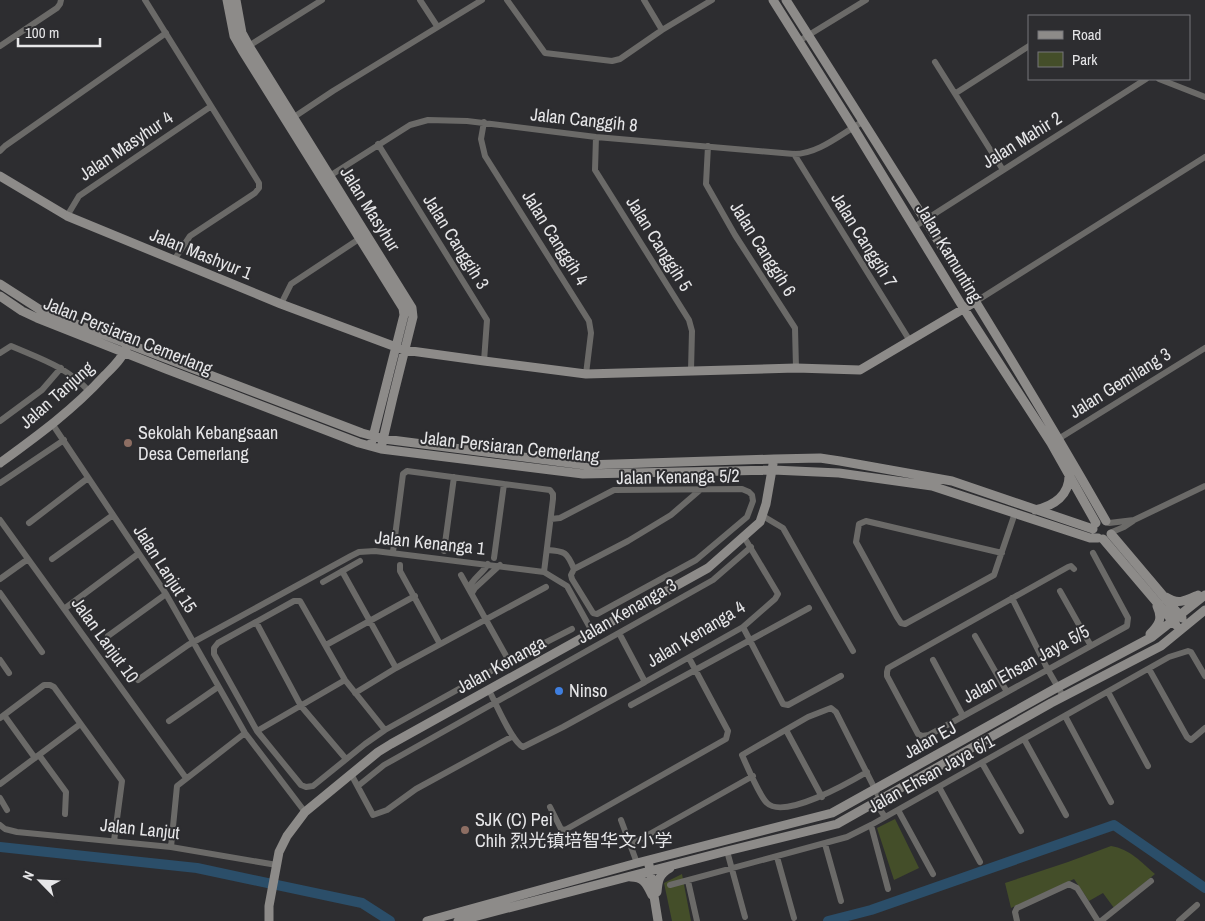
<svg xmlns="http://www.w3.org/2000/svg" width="1205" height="921" font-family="'Archivo Narrow','Noto Sans SC',sans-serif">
	<rect width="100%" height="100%" fill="#2d2d30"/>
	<path fill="#444e29" d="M895 819 919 868 894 880 877 828Z
		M1111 846C1130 849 1141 862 1155 874L1114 908 1103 893 1089 901 1074 879 1011 908 1005 883 1068 862Z
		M682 874 691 921H672L664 883Z"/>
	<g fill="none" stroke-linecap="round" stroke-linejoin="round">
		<path stroke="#2b4e69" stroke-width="10" d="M0 847 197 868 362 903 390 921
			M828 921 871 910 1114 825 1205 888"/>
		<path stroke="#6b6a68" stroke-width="6" d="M145 0 259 183V188L255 193 190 236 174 260
			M420 0 437 26
			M507 0 545 53 612 61 620 59 662 30 712 0
			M644 0 662 30
			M799 41 866 0
			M0 46 57 8 60 4 61 0
			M247 47 322 0
			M935 62 1003 170
			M1159 79 1205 97
			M956 93 1029 46
			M291 119 333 91 482 0
			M484 122 481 139 485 156 589 321 591 333 586 374
			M596 137 595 170 689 320 692 331 691 370
			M378 144 487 320 484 361
			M708 146 706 184 735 235 795 328 796 368
			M0 151 5 146 166 33
			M794 154 910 341
			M328 177 410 125 428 120 467 121 596 137 794 154C819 154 842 133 864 121
			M67 216 79 196 210 107
			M914 227 1146 79
			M975 302 1205 157
			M281 304 291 284 359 239
			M0 353 11 346C43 360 65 366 90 392
			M0 421 42 390 61 368
			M53 425 166 594 245 733 305 812
			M1055 441 1205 348
			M0 483 64 440
			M763 516 783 528 853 651
			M0 520 186 778
			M29 523 88 478
			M1109 523 1134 520 1205 486
			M1112 532 1124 527 1133 521
			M547 550C565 551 567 552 574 569L571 575 572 579 593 613 597 614 696 560 747 517 753 501 752 495 749 492 742 489 614 490 560 518 551 519
			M444 551 454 477
			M393 552 403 474 407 471 550 490 553 494V499L544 572
			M1002 553 866 521 859 524 856 542 897 617 901 623 905 624 994 575 1015 513
			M494 558 504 484
			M52 559 113 515
			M400 565V571L440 644
			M574 569 628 541 671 515 700 490
			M1074 569 1071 566 1068 567 888 668 887 672V676L918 734 922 736 929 735 1127 626 1128 618 1093 553
			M342 571 396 668
			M461 575 509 661
			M0 579 28 559
			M323 582 360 561
			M469 588C472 579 483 573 488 564
			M1060 591 1091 646
			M0 593 42 652
			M472 593 475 588 500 565
			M1012 598 1048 670 1063 696
			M64 609 138 554
			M256 622 301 706 346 759
			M743 627 783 704 788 705 841 676
			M619 633 645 682 743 627 775 599 778 594 744 537
			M108 636 166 594
			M975 636 1007 692
			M326 645 415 596
			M0 660 9 673
			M933 660 963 716
			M1149 669 1187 737 1191 740 1205 728
			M138 680 188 645 351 556 359 552 375 551 544 572 567 586 593 633
			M489 690C495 702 512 742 523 747L563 727 645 682
			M1108 692 1148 766
			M355 693 396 668 546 587
			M631 705 809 608
			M4 715 35 758
			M1065 716 1111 802
			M0 718 44 685H50L54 687 122 781 114 841
			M169 721 218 687
			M385 730 345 680 300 601H294L218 643 214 648V654L257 731 301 785 306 787 313 786 365 744 385 730 509 661 572 629
			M786 730 822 797
			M257 731 345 680
			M1024 739 1066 815
			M39 755 66 792 65 814
			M982 763 1021 831
			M867 772C850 782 784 820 767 803 760 797 747 766 742 755L808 717 831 708 836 712 880 799
			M351 774 373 815 387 810 416 789 513 736
			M0 784 79 725
			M358 786 384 765 713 580 751 547
			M939 787 980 862
			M0 798 7 810
			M875 802 885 817
			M550 807 561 829 565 830 726 739 728 731 689 658
			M898 810 933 874
			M621 820 637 863
			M0 825 5 829 17 832 171 847 277 865
			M871 825 888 889
			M825 844 841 901
			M630 845 753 776
			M171 847 177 786 245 733
			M727 851 745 917
			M777 857 794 918
			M688 881 697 921
			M670 885 847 837 871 825 1169 657 1188 651 1191 652 1205 676
			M1017 921 1015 912 1017 908 1069 884 1077 888 1098 921
			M1101 921 1151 881
			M1179 921 1197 905"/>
		<path stroke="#8d8b89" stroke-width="9" d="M227 0 234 36 242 50 403 308 404 315 372 441
			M236 0 242 33 249 46 412 308 413 317 393 397 382 444
			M773 0 853 127 964 309 1051 443 1096 523
			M786 0C895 172 1005 344 1106 521
			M0 176 67 216 281 304 404 350 484 361 586 374 796 368 860 370 975 302
			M0 284 42 311 362 433 384 439 585 465 774 459 820 458 840 461 952 481 1093 529
			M0 296 22 311 37 318 166 369 359 443 381 449 583 474 773 470 839 473 932 486 1090 538H1098
			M0 463C37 436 73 410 104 376 112 368 122 359 126 348
			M1035 510C1054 506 1070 495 1069 474
			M1111 534 1182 618
			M1103 539 1176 625
			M1166 597C1178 605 1185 601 1198 595
			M1150 634C1159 625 1163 619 1157 606
			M649 865 658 921
			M631 877C644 877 647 885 652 895
			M657 892C658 880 659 874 670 868
			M269 921V906L279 852 287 836 305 812 378 752 391 744 708 568 760 522 766 504 773 464
			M427 921 637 863 832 813 1058 687 1152 637 1205 595
			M458 921 727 851 837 824 1051 703 1161 646 1205 610"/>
	</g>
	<g fill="#8d6e63" stroke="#2d2d30" stroke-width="2">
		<circle cx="128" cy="443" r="5"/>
		<circle cx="465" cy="830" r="5"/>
	</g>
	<circle fill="#3f7fe0" stroke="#2d2d30" stroke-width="2" cx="559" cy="691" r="5"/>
	<g text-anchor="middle" stroke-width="4" stroke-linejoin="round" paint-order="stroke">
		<g font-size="18" fill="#e6e6e8" stroke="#2d2d30">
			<text transform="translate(584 120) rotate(6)" y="6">Jalan Canggih 8</text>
			<text transform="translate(1022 140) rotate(-32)" y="6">Jalan Mahir 2</text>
			<text transform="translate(126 146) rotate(-34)" y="6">Jalan Masyhur 4</text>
			<text transform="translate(370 209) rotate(58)" y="6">Jalan Masyhur</text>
			<text transform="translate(555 238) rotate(58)" y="6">Jalan Canggih 4</text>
			<text transform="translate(864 240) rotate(58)" y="6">Jalan Canggih 7</text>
			<text transform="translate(456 242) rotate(58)" y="6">Jalan Canggih 3</text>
			<text transform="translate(659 244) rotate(58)" y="6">Jalan Canggih 5</text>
			<text transform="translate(763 249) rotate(58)" y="6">Jalan Canggih 6</text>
			<text transform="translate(949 253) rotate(59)" y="6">Jalan Kamunting</text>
			<text transform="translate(201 254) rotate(22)" y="6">Jalan Mashyur 1</text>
			<text transform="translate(128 336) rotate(22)" y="6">Jalan Persiaran Cemerlang</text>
			<text transform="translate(1120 383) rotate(-32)" y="6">Jalan Gemilang 3</text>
			<text transform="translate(57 395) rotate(-41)" y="6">Jalan Tanjung</text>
			<text transform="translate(510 447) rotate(6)" y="6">Jalan Persiaran Cemerlang</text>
			<text transform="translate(678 477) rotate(-1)" y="6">Jalan Kenanga 5/2</text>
			<text transform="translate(430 543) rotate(6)" y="6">Jalan Kenanga 1</text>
			<text transform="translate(165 569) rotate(57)" y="6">Jalan Lanjut 15</text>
			<text transform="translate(627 611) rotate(-30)" y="6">Jalan Kenanga 3</text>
			<text transform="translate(696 634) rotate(-31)" y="6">Jalan Kenanga 4</text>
			<text transform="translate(105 640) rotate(54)" y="6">Jalan Lanjut 10</text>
			<text transform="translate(1026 664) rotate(-29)" y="6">Jalan Ehsan Jaya 5/5</text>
			<text transform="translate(501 665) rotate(-29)" y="6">Jalan Kenanga</text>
			<text transform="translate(930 740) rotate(-29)" y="6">Jalan EJ</text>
			<text transform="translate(931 774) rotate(-29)" y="6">Jalan Ehsan Jaya 6/1</text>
			<text transform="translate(140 829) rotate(6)" y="6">Jalan Lanjut</text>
		</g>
		<g font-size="18" fill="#e6e6e8" stroke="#2d2d30" text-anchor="start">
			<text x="138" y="439">Sekolah Kebangsaan<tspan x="138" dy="21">Desa Cemerlang</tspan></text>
			<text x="569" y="697">Ninso</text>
			<text x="475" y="826">SJK (C) Pei<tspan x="475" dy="21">Chih 烈光镇培智华文小学</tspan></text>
		</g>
	</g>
	<rect x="1028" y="15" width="162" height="65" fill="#2d2d30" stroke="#77777a"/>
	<rect x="1038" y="31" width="25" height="8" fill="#8d8b89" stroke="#77777a"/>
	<text x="1072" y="40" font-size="15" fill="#e6e6e8">Road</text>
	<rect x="1038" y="52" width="25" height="15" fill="#444e29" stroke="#77777a"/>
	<text x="1072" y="65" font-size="15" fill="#e6e6e8">Park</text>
	<g transform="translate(40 881) rotate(294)" stroke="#2d2d30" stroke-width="4" paint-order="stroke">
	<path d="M0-4L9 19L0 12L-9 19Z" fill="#e6e6e8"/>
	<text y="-8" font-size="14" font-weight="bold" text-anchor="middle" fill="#e6e6e8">N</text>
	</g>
	<path d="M18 38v8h82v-8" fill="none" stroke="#e6e6e8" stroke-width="2.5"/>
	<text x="25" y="38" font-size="15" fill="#e6e6e8" stroke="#2d2d30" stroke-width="4" paint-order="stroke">100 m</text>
</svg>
